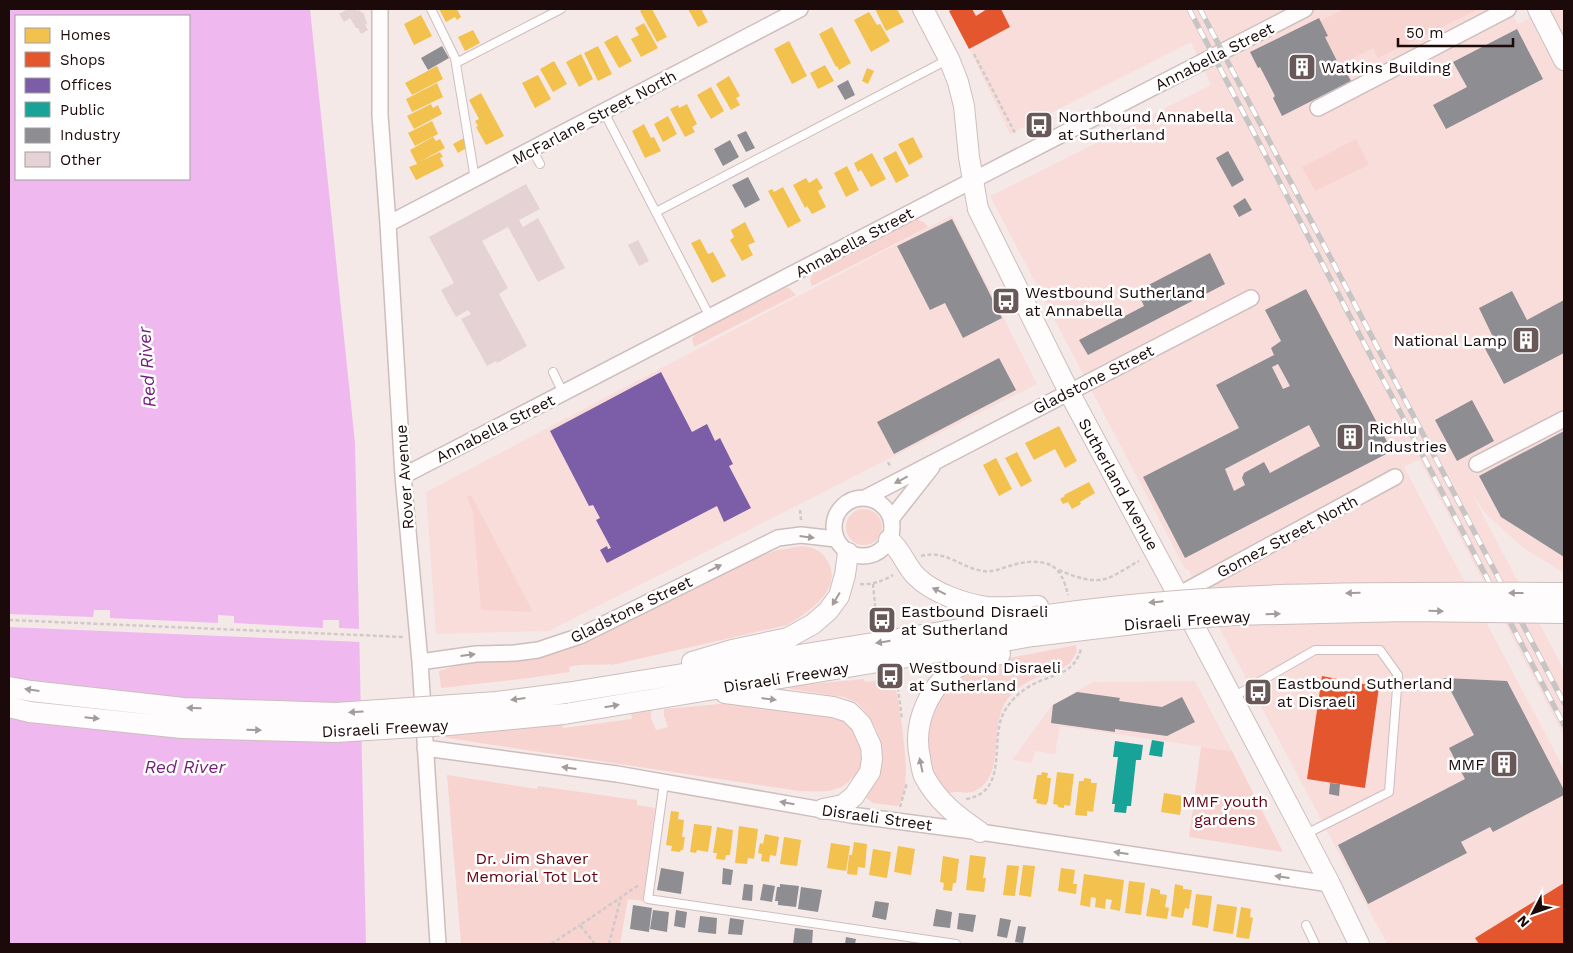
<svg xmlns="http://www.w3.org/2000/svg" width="1573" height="953" font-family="'Work Sans',sans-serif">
	<rect width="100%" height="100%" fill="#f5e9e8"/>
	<path fill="#f8dddb" d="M948 9H1510L1518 24 1547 9H1564V573L1523 548 1485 513 1472 494 1564 670V736L1419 459 1404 467 1564 769V944H1387L1188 569H1185L990 196 1211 85 1191 42 1010 134 971 52Z
		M952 215 1037 384 549 631 436 634 426 492Z
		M1195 681 1232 751 1060 726 1055 754 1035 751 1032 763 1012 760 1052 705 1093 682Z"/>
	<path fill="#f8d4d1" d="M1344 9H1479L1378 58 1373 48 1339 65 1318 22Z
		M1356 139 1369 165 1315 191 1302 167Z
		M917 219 925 223 928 227 812 286C809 280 810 275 816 272L913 220Z
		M785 288H789L796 295 694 347 692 339 697 332Z
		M471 495 533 612 481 610 473 512 467 497Z
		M846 527a18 18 0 1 1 36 0a18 18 0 1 1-36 0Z
		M802 546C813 547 821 550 827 560 845 588 808 613 787 625L612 665 611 664C597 666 583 663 569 667L570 672 529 678 441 688 439 671 460 664 489 660 641 609 644 614 751 559 778 550Z
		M1076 645 1077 651C1075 655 1072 661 1069 664 1063 669 1054 671 1048 673 1032 679 1017 686 1007 700 988 726 1007 775 975 791 967 795 957 790 949 793L937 777 932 766 928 745 929 720 939 696 958 676 994 661Z
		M889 678H892L895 683C899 707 916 791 897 806L873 803 865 797 881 746 877 731 868 715 857 703 844 697 790 689V686L864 679 865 682 878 680 879 684 887 682V679Z
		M742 702 842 716 859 736 863 757 859 774 855 780 852 778C839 795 818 791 799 791L447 738 444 735 562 721 563 728 632 719 631 713 651 710V718L656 730 668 727 664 716V709Z
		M1201 747 1232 751 1283 852 1189 837Z
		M447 775 537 789 538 786 637 800V805L655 808 643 901 628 899 620 944H461Z"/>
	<path fill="#efb9f0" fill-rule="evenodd" d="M9 9H310L355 443 366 944H9ZM16 16H189V179H16Z"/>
	<path fill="#f5e9e8" d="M94 610H110V618L218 623V615L234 616V623L323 628V620H339V628L361 629 362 642 9 627V614L93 617Z"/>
	<path fill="#f2c14e" d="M439 9H457L461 17 457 20 455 17 446 22Z
		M644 9H652L667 37 657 42 640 11Z
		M688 9H701L708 22 698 27Z
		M875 9H897L904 22 886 31Z
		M869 12 877 25 880 24 890 41 871 52 854 20Z
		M421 15 432 36 414 45 404 24Z
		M644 23 658 48 641 57 631 39 639 35 635 28Z
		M832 27 851 63 839 70 837 66 836 67 819 34Z
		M473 30 480 43 465 51 458 37Z
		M617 35 632 61 619 68 604 42Z
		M789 41 807 76 792 84 774 49Z
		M598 46 612 74 598 81 584 53Z
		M581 54 593 79 579 87 566 62Z
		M554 61 567 84 553 92 540 69Z
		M825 65 834 81 818 89 810 73Z
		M437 66 443 79 412 95 405 83Z
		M867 68 874 71 868 84 862 81Z
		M538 75 551 99 535 108 522 83Z
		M729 76 740 96 736 98 740 105 731 110 716 84Z
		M437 83 443 97 412 112 406 99Z
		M711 87 724 111 711 119 697 95Z
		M481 93 504 136 486 145 476 127 478 126 475 121 479 119 469 100Z
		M431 104 433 108 438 105 442 114 414 129 407 116Z
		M687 104 697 124 692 127 695 132 685 137 670 109 678 105 679 108Z
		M668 116 677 134 663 142 654 124Z
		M432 121 438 134 415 146 408 133Z
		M644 124 651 138 654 137 661 151 645 158 632 131Z
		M433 137 436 141 440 139 445 148 419 162 440 152 443 157 440 158 444 166 416 180 409 167 417 164 410 150Z
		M913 137 923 157 909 165 898 144Z
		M464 138 468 147 458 153 453 144Z
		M896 151 909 176 896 183 883 158Z
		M872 153 886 179 871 187 861 170 858 172 854 163Z
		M847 166 859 190 846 197 834 173Z
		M806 178 809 183 817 178 823 188 818 191 826 207 812 214 807 206 805 208 793 185Z
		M783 187 801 221 788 228 768 191 772 189 774 192Z
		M745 222 755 242 748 245 753 255 742 261 730 240 734 237 731 230Z
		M700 239 708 254 713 252 726 276 712 283 691 243Z
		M1059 426 1077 461 1065 468 1055 449 1034 460 1025 443Z
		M1017 452 1032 481 1021 487 1005 458Z
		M996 458 1012 489 999 496 983 465Z
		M1089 482 1095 493 1080 502 1081 504 1072 509 1068 502 1063 504 1060 499 1065 496 1064 495Z
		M1042 772 1048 773 1047 778H1051L1048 801 1046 805 1036 803 1037 799H1033L1037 775H1041Z
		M1057 772 1074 774 1070 806 1064 805V808L1058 807V805L1053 804Z
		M1084 778 1091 779V783H1097L1093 812 1087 811V816L1075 815 1079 781H1084Z
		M1164 793 1183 796 1180 815 1161 812Z
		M671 811 679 812 678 819 684 820 682 837H685L683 850H681L680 852 671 851 672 846 666 845Z
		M694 824 712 826 708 852 697 850 696 853 690 852Z
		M739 826 758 829 754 859 748 858 747 864 735 863Z
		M717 827 733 830 730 855H726L725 860 716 859 717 853H713Z
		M765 834 779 837 776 856 770 855 769 862 761 861 762 854 758 853 760 843 763 844Z
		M784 837 801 840 797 866 780 864Z
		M854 842 867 844 865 868 858 867 857 875 847 874 849 855H852Z
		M831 843 850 846 846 871 827 868Z
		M898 846 915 849 911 875 894 872Z
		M873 849 891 852 887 878 869 875Z
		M970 855 986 857 983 878H986L984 892 966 890Z
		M943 856 959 859 956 883H953L952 891 943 890 944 883 940 882Z
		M1007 865 1019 866 1015 896 1003 895Z
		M1023 865 1035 866 1031 897 1019 895Z
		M1061 868 1075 870 1073 884H1077L1076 894 1058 891Z
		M1084 874 1124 880 1120 911 1110 909 1112 900 1106 899 1105 909 1095 907 1096 898 1091 897 1090 907 1080 905Z
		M1129 881 1145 883 1141 915 1125 913Z
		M1175 884 1183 886V889L1192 890 1189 909 1185 908 1183 918 1171 916Z
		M1151 888 1160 890V894L1167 895 1165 907 1169 908 1167 919 1146 916Z
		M1196 894 1212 896 1208 928 1192 925Z
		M1217 904 1237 907 1233 934 1213 931Z
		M1241 907 1251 909 1250 917 1253 918 1249 939 1236 937Z"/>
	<path fill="#e4572e" d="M954 9H972L976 16 987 9H1001L1010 27 969 49 949 11Z
		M1322 676 1379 687 1365 788 1307 779Z
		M1564 883V944H1479L1475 938Z"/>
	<path fill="#7b5ea7" d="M661 372 692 432 707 424 715 441 720 438 733 464 729 466 751 508 724 522 717 506 607 563 600 550 607 546 608 549 611 548 596 520 600 518 593 505 589 506 550 431Z"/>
	<path fill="#17a398" d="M1152 740 1164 742 1162 757 1149 755Z
		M1115 741 1143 745 1141 760H1136L1131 806H1127L1126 813 1114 812 1115 804H1112L1118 757H1113Z"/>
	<path fill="#8d8d92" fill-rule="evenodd" d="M1319 18 1328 36 1325 37 1340 67 1343 66 1351 81 1282 116 1273 98 1275 96 1273 92 1260 67 1258 68 1250 52Z
		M1517 29 1543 79 1446 129 1433 105 1467 87 1453 62Z
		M442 46 449 58 428 70 421 58Z
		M848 80 855 95 845 100 837 86Z
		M746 131 755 148 746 152 737 135Z
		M730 140 739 157 723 166 714 149Z
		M1228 151 1244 180 1232 187 1216 158Z
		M748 177 760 200 745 208 732 185Z
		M1245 198 1252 210 1239 217 1233 206Z
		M952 219 1002 318 963 338 945 303 930 310 897 246Z
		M1210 253 1225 284 1088 355 1079 340 1144 306 1137 291Z
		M1306 289 1392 451 1185 558 1143 477 1239 428 1216 385 1274 355 1271 348 1281 341 1265 310ZM1278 364 1290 386 1283 389 1272 367ZM1309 425 1320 446 1270 473 1264 462 1244 473 1242 478 1245 485 1234 491 1225 469Z
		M1512 291 1527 320 1564 300V353L1504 384 1482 343 1493 337 1479 308Z
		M999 358 1016 390 894 454 877 422Z
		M1472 400 1494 441 1457 461 1435 420Z
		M1564 431V557L1501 517 1479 476Z
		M1444 678 1507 681 1564 790V795L1493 832 1490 827 1461 842 1467 853 1368 904 1338 845 1465 779 1449 748 1474 735Z
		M1077 692 1120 698 1119 701 1162 707 1182 697 1195 722 1167 736 1115 729V732L1051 723 1053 705Z
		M1330 783 1340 784 1339 796 1329 794Z
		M661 868 684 872 681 894 657 890Z
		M723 868 733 870 731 885 722 884Z
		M744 884 753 885 752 901 742 900Z
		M763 884 775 886 772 902 760 900Z
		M780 884 799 886 796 907 778 905V901H775L777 887H780Z
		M801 887 822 890 818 912 798 909Z
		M875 901 889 903 886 920 872 917Z
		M633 905 652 908 649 932 630 929Z
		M936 909 952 912 950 928 933 926Z
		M653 910 669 912 667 932 650 929Z
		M676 910 687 912 685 928 674 926Z
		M959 913 976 915 973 932 957 929Z
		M700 916 717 918 716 934 698 932Z
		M730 918 744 920 742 935 728 934Z
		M1000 918 1011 920 1007 938 997 936Z
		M1018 926 1026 927 1023 943 1015 942Z
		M795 928 813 930 812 944H793Z
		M846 937 856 939 855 944H845Z"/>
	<path fill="#e4d2d4" d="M348 9H356L357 11 360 10 361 13 363 12 367 23 365 25 368 30 361 34 358 28H356L350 18 344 22 339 14Z
		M526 184 540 209 519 220 523 227 538 218 565 268 538 282 508 227 482 241 508 288 499 294 527 346 497 363 496 361 487 366 461 319 471 314 468 310 456 317 441 290 454 283 429 237Z
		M638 240 649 261 639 266 628 245Z"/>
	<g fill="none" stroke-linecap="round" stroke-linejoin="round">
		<defs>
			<path id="lane" d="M431 9 455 58 475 179
				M456 63 561 9
				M604 112 710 317
				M532 149 540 164
				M656 212 949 59
				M553 372 563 393
				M1233 697 1315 650H1380L1398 675 1389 792 1304 835
				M664 783 648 899 956 944
				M1306 925 1315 944"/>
			<path id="street" d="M380 9V115L388 224 403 476 420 662 438 944
				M1318 108 1508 9
				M388 224 800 9
				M1477 464 1564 419
				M403 476 954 190 1305 9
				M834 527a29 29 0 1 1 58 0a29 29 0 1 1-58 0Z
				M865 498 1251 298
				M891 519 932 467
				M1178 595 1395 477
				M420 662 476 654 515 653 538 650 580 636 778 538 801 535 836 539
				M425 748 617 774 851 815 980 832 1330 884"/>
			<path id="secondary" d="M923 9 949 59 958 82 964 106 969 157 978 209 1069 392 1178 595 1330 884 1359 944
				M1538 9 1564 60
				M889 540C902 550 905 566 917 577 933 593 965 604 987 607 1004 608 1021 606 1038 606
				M692 662 732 650 788 638 813 624 828 611 839 596 845 575 848 553
				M566 693 1034 617
				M725 693 833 707 849 712 861 724 871 746 872 759 870 772 854 796 843 805 823 809
				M564 714 1033 636
				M980 832C957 816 938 802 924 776 922 771 921 764 920 758 912 722 930 682 963 664 974 658 987 656 1000 654"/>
		</defs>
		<use href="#lane" stroke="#cdbebd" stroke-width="10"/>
		<use href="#street" stroke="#cdbebd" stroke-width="18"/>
		<use href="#secondary" stroke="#cdbebd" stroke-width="22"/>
		<path stroke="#cfcaca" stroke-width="2.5" stroke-dasharray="4 2.5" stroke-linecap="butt" d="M974 54 1015 133
			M888 462 891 468
			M800 510 801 520
			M921 556C945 549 961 568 983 571 994 573 1003 567 1013 565 1025 561 1048 559 1057 570 1063 576 1066 587 1068 595
			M1059 570C1072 576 1094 584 1108 578 1119 574 1129 566 1139 561
			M860 584C873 585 882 581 893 575
			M873 584 876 615 877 618 882 620
			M9 620 404 637
			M892 677 897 681 902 719
			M966 799C1010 792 989 739 1004 712 1012 698 1024 688 1038 682 1058 673 1074 673 1081 649
			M900 807 907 783
			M551 944 580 925
			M595 944 580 925 620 898
			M609 944 621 897 640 884"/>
		<use href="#lane" stroke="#fefcfc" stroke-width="8"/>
		<use href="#street" stroke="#fefcfc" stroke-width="15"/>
		<use href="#secondary" stroke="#fefcfc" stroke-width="20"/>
		<defs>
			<path id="rail" d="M1189 9 1564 725
				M1200 9 1564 703"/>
		</defs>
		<use href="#rail" stroke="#c8c4c4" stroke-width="5.5"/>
		<use href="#rail" stroke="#fff" stroke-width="4" stroke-dasharray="11" stroke-linecap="butt"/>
		<defs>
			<path id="secondary-bridge" d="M1034 617C1209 590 1387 592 1564 593
				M1033 636 1167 620 1232 615 1407 611 1564 613
				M9 687 31 691 183 708 336 713 497 702 566 693
				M9 707 30 712 182 728 335 732 449 725 564 714"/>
		</defs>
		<use href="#secondary-bridge" stroke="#cdbebd" stroke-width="22" stroke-linecap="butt"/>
		<use href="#secondary-bridge" stroke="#fefcfc" stroke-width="20"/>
	</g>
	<defs><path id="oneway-solid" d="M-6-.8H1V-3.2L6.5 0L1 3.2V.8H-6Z" transform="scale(1.25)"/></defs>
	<g fill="#a49b9b">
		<use href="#oneway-solid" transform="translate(901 480) rotate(152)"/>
		<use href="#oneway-solid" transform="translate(807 537) rotate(7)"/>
		<use href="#oneway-solid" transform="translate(715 568) rotate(-26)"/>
		<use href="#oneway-solid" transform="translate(939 591) rotate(-154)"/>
		<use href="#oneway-solid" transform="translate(1353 593) rotate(178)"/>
		<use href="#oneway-solid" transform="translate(1516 593) rotate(-180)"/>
		<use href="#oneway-solid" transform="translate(836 599) rotate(121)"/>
		<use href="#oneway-solid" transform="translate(1156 602) rotate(174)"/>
		<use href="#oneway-solid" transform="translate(1436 611) rotate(1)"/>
		<use href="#oneway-solid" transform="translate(1273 614) rotate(-1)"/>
		<use href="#oneway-solid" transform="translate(883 642) rotate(171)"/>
		<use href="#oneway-solid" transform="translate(468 655) rotate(-7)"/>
		<use href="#oneway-solid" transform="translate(32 690) rotate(-172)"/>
		<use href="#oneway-solid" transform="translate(518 699) rotate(173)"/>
		<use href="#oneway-solid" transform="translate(769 699) rotate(7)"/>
		<use href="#oneway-solid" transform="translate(612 706) rotate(-10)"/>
		<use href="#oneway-solid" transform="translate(194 708) rotate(-178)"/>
		<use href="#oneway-solid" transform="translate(356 712) rotate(176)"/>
		<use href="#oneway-solid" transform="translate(92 718) rotate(6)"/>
		<use href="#oneway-solid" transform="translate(254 730) rotate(2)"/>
		<use href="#oneway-solid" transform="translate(921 765) rotate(-102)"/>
		<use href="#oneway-solid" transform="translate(569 768) rotate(-172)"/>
		<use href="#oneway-solid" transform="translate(787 803) rotate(-170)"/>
		<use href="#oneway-solid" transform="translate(1121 853) rotate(-172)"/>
		<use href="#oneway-solid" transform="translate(1282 877) rotate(-172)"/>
	</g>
	<defs>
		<symbol id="building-square" viewBox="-11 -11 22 22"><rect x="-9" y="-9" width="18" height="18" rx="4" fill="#685858" stroke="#fff"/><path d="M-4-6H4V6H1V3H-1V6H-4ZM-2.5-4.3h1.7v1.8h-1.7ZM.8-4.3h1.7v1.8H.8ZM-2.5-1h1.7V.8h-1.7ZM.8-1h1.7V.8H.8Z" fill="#fff"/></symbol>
		<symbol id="bus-square" viewBox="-11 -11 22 22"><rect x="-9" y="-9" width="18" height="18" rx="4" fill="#685858" stroke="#fff"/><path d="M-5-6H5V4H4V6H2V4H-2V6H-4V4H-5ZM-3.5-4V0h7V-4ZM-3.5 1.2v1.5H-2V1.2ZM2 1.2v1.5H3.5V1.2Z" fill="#fff"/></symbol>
	</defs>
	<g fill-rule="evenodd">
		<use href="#building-square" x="1286" y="51" width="32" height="32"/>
		<use href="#bus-square" x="1023" y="109" width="32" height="32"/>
		<use href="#bus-square" x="990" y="285" width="32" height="32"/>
		<use href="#building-square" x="1510" y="324" width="32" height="32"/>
		<use href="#building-square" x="1334" y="421" width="32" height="32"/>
		<use href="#bus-square" x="866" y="604" width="32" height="32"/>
		<use href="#bus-square" x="874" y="660" width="32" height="32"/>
		<use href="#bus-square" x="1242" y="676" width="32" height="32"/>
		<use href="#building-square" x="1488" y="748" width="32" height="32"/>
	</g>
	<g text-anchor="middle" stroke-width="5" stroke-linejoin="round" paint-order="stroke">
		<g font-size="16" fill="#1c0a0a" stroke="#fff">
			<text transform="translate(1214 56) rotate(-27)" y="6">Annabella Street</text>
			<text transform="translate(594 117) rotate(-28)" y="6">McFarlane Street North</text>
			<text transform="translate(854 242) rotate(-28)" y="6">Annabella Street</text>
			<text transform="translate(1093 379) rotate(-27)" y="6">Gladstone Street</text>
			<text transform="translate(495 428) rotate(-27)" y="6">Annabella Street</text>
			<text transform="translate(404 477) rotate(-94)" y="6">Rover Avenue</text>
			<text transform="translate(1119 484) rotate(61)" y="6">Sutherland Avenue</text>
			<text transform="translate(1287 536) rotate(-28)" y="6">Gomez Street North</text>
			<text transform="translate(631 609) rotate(-26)" y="6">Gladstone Street</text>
			<text transform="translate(1187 620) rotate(-4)" y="6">Disraeli Freeway</text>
			<text transform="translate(786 677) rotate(-9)" y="6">Disraeli Freeway</text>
			<text transform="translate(385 728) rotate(-3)" y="6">Disraeli Freeway</text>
			<text transform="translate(877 817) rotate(8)" y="6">Disraeli Street</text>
		</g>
		<g font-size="16" fill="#1c0a0a" stroke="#fff" text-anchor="start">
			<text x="1321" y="73">Watkins Building</text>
			<text x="1058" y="122">Northbound Annabella<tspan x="1058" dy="18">at Sutherland</tspan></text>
			<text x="1025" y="298">Westbound Sutherland<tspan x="1025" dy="18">at Annabella</tspan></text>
			<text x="1507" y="346" text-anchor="end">National Lamp</text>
			<text x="1369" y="434">Richlu<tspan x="1369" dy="18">Industries</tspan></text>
			<text x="901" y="617">Eastbound Disraeli<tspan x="901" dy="18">at Sutherland</tspan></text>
			<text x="909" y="673">Westbound Disraeli<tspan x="909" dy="18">at Sutherland</tspan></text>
			<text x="1277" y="689">Eastbound Sutherland<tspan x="1277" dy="18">at Disraeli</tspan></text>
			<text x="1485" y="770" text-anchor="end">MMF</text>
		</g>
		<g font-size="16" fill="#670210" stroke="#fff">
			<text x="1225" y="807">MMF youth<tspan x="1225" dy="18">gardens</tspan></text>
			<text x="532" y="864">Dr. Jim Shaver<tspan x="532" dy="18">Memorial Tot Lot</tspan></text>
		</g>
		<g font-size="18" font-style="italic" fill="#721f7c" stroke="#fff">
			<text transform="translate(147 367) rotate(-94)" y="6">Red River</text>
			<text x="185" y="773">Red River</text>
		</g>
	</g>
	<rect width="1573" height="953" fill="none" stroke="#1c0a0a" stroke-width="20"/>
	<rect x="15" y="15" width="175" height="165" fill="#ffffff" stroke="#a49d9d"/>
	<rect x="25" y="28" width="25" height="15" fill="#f2c14e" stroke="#a49d9d"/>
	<text x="60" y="40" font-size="15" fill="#1c0a0a">Homes</text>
	<rect x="25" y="52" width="25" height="15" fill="#e4572e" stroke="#a49d9d"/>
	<text x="60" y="65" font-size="15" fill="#1c0a0a">Shops</text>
	<rect x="25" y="78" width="25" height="15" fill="#7b5ea7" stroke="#a49d9d"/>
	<text x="60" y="90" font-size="15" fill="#1c0a0a">Offices</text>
	<rect x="25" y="102" width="25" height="15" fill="#17a398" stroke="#a49d9d"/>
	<text x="60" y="115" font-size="15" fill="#1c0a0a">Public</text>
	<rect x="25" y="128" width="25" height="15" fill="#8d8d92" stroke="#a49d9d"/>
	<text x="60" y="140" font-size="15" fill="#1c0a0a">Industry</text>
	<rect x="25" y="152" width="25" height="15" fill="#e4d2d4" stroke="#a49d9d"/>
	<text x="60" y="165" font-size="15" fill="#1c0a0a">Other</text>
	<g transform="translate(1533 913) rotate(229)" stroke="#ffffff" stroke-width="4" paint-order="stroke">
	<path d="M0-4L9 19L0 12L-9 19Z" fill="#1c0a0a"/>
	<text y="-8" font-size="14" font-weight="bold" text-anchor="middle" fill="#1c0a0a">N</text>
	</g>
	<path d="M1398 38v8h115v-8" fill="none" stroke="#1c0a0a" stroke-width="2.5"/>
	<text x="1406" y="38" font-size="15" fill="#1c0a0a" stroke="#ffffff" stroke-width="4" paint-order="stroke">50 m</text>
</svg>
